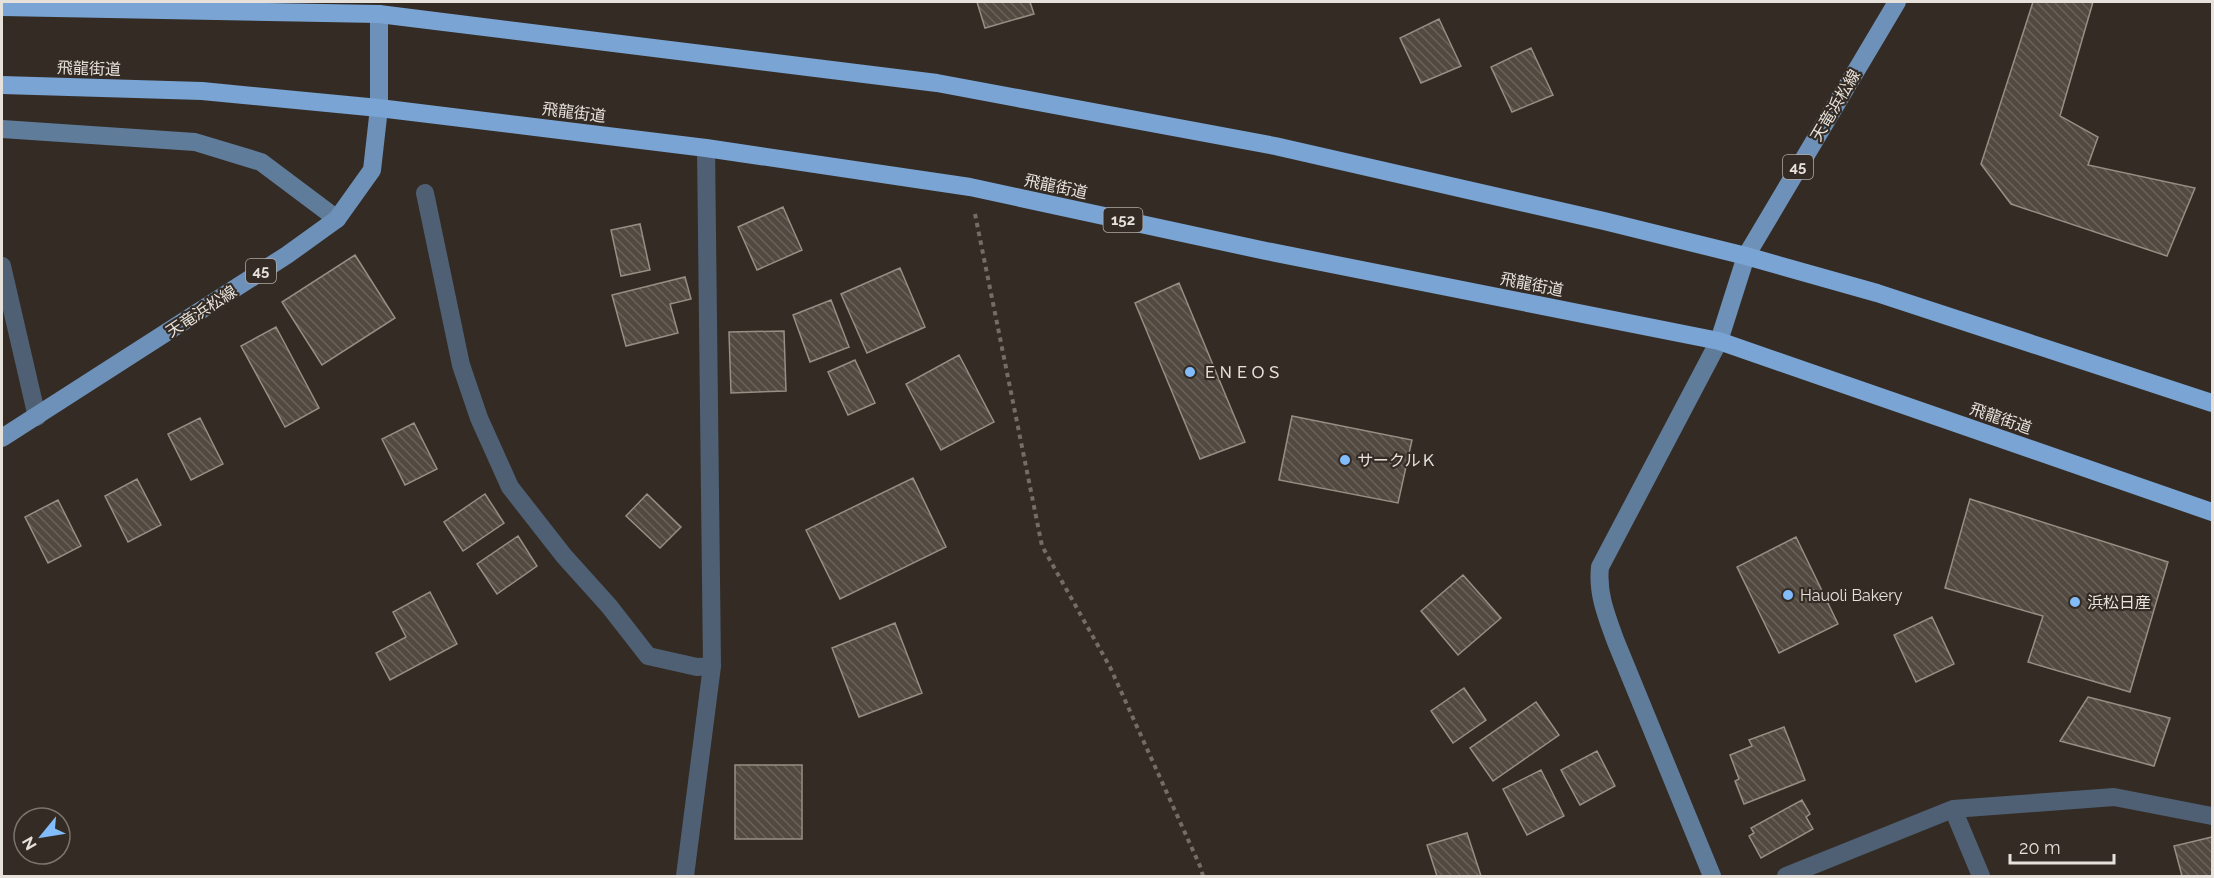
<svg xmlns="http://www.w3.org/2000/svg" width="2214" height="878" font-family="Raleway,'Noto Sans JP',sans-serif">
	<defs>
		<pattern id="building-back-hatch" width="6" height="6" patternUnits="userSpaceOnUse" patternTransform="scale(1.5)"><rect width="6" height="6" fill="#524940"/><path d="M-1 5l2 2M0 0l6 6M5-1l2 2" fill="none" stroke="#6b635b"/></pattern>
	</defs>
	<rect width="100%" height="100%" fill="#342c24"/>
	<path fill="url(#building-back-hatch)" stroke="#988e84" stroke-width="1.5" d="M977 2H1030L1034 14 985 28Z
		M2033 2H2093L2060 116 2098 137 2088 165 2195 188 2167 256 2011 204 1981 164Z
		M1439 19 1461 66 1421 83 1400 38Z
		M1531 48 1553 95 1512 112 1491 67Z
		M783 207 802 250 757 270 738 227Z
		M640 224 650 270 621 276 611 230Z
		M355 255 395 318 322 365 282 302Z
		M900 268 925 327 867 353 841 294Z
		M685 277 691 299 670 304 678 333 626 346 612 295Z
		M1179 283 1245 442 1200 459 1135 303Z
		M831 300 849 347 810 362 793 315Z
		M276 327 319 408 285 427 241 346Z
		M784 331 786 391 731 393 729 332Z
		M959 355 994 422 941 450 906 384Z
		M855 360 875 403 848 415 828 372Z
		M1292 416 1412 440 1398 503 1279 480Z
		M200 418 223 464 191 480 168 434Z
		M414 423 437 469 405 485 382 439Z
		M913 478 946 547 840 599 806 530Z
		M137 479 161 525 128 542 105 496Z
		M485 494 504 523 463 551 444 522Z
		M647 494 681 527 660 548 626 516Z
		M1970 499 2168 562 2130 692 2028 662 2043 616 1945 588Z
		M58 500 81 546 48 563 25 517Z
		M518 536 537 566 497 594 477 564Z
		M1796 537 1838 624 1779 653 1737 567Z
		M1463 575 1501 618 1458 655 1421 611Z
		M430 592 457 644 390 680 376 653 406 637 393 612Z
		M1932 617 1954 664 1916 682 1894 635Z
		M895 623 922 693 859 717 832 648Z
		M1464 688 1486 720 1453 743 1431 711Z
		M2088 697 2170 718 2154 766 2060 741Z
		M1536 702 1559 735 1493 781 1470 748Z
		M1784 727 1805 780 1744 804 1735 781 1739 779 1730 755 1752 746 1749 740Z
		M1597 751 1615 786 1580 805 1561 770Z
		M735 765H802V839H735Z
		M1541 770 1564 816 1527 835 1503 789Z
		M1802 800 1810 814 1806 817 1813 829 1761 858 1749 836 1754 833 1751 828Z
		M1467 833 1481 876H1437L1427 845Z
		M2212 837V876H2182L2174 846Z"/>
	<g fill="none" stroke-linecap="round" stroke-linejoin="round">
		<path stroke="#746d66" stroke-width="4" stroke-dasharray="4.5 4.5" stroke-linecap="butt" d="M975 214 1042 546 1110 667 1200 866 1203 876"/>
		<path stroke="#4f6074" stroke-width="18" d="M425 193 461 365 479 418 510 487 564 556 609 606 648 656 697 667 712 666
			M2 266 37 417
			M1953 809 1981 876
			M685 876 712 666 706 148
			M1786 876 1953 809 2114 797 2212 816"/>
		<path stroke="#607c9b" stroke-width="18" d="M2 129 195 142 261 162 337 219
			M1712 876 1616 642C1607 617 1597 594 1600 567L1719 341"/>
		<path stroke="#6e91b9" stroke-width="18" d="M1719 341 1746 256 1897 2
			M2 438 287 255 337 219 372 170 379 108V14"/>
		<path stroke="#79a4d4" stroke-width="18" d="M2 7 379 14 937 83 1275 146 1604 221 1746 256 1877 293 2212 403
			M2 85 202 91 379 108 706 148 970 187 1266 251 1719 341 2212 512"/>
	</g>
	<g fill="#83bcfb" stroke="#342c24" stroke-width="2">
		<circle cx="1190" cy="372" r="6"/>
		<circle cx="1345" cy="460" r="6"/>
		<circle cx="1788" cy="595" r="6"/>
		<circle cx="2075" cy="602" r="6"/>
	</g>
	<g text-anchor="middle" stroke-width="4.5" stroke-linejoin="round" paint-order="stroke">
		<g fill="#342c24" stroke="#b1aba4" stroke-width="1.5">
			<rect x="1783" y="155" width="30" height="24" rx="4.5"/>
			<rect x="1103.5" y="208" width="39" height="24" rx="4.5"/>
			<rect x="246" y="259" width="30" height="24" rx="4.5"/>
		</g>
		<g font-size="15" font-weight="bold" fill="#e6e1db">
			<text x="1798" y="172">45</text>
			<text x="1123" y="225">152</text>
			<text x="261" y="276">45</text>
		</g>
		<g font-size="16" fill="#e6e1db" stroke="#342c24">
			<text transform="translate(89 68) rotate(2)" y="6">飛龍街道</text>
			<text transform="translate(1835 105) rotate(-59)" y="6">天竜浜松線</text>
			<text transform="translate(574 112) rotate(7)" y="6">飛龍街道</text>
			<text transform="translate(1056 186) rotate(12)" y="6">飛龍街道</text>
			<text transform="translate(1532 284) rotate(11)" y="6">飛龍街道</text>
			<text transform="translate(201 311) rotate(-33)" y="6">天竜浜松線</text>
			<text transform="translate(2001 418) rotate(19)" y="6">飛龍街道</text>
		</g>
		<g font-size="16" fill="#e6e1db" stroke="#342c24" text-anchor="start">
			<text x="1202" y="378">ＥＮＥＯＳ</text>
			<text x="1357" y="466">サークルＫ</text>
			<text x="1800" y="601">Hauoli Bakery</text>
			<text x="2087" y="608">浜松日産</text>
		</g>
	</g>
	<rect width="2214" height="878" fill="none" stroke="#e6e1db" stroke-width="6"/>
	<g transform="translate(42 836) rotate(240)"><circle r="28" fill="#342c24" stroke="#7b746d" stroke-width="1.5"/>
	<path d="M0-4.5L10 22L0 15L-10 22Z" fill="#83bcfb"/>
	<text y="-9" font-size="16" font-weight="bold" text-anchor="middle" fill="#e6e1db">N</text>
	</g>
	<path d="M2010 854v9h104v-9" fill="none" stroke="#e6e1db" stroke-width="3"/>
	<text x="2019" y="854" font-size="18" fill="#e6e1db" stroke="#342c24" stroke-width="4.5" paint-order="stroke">20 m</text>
</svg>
